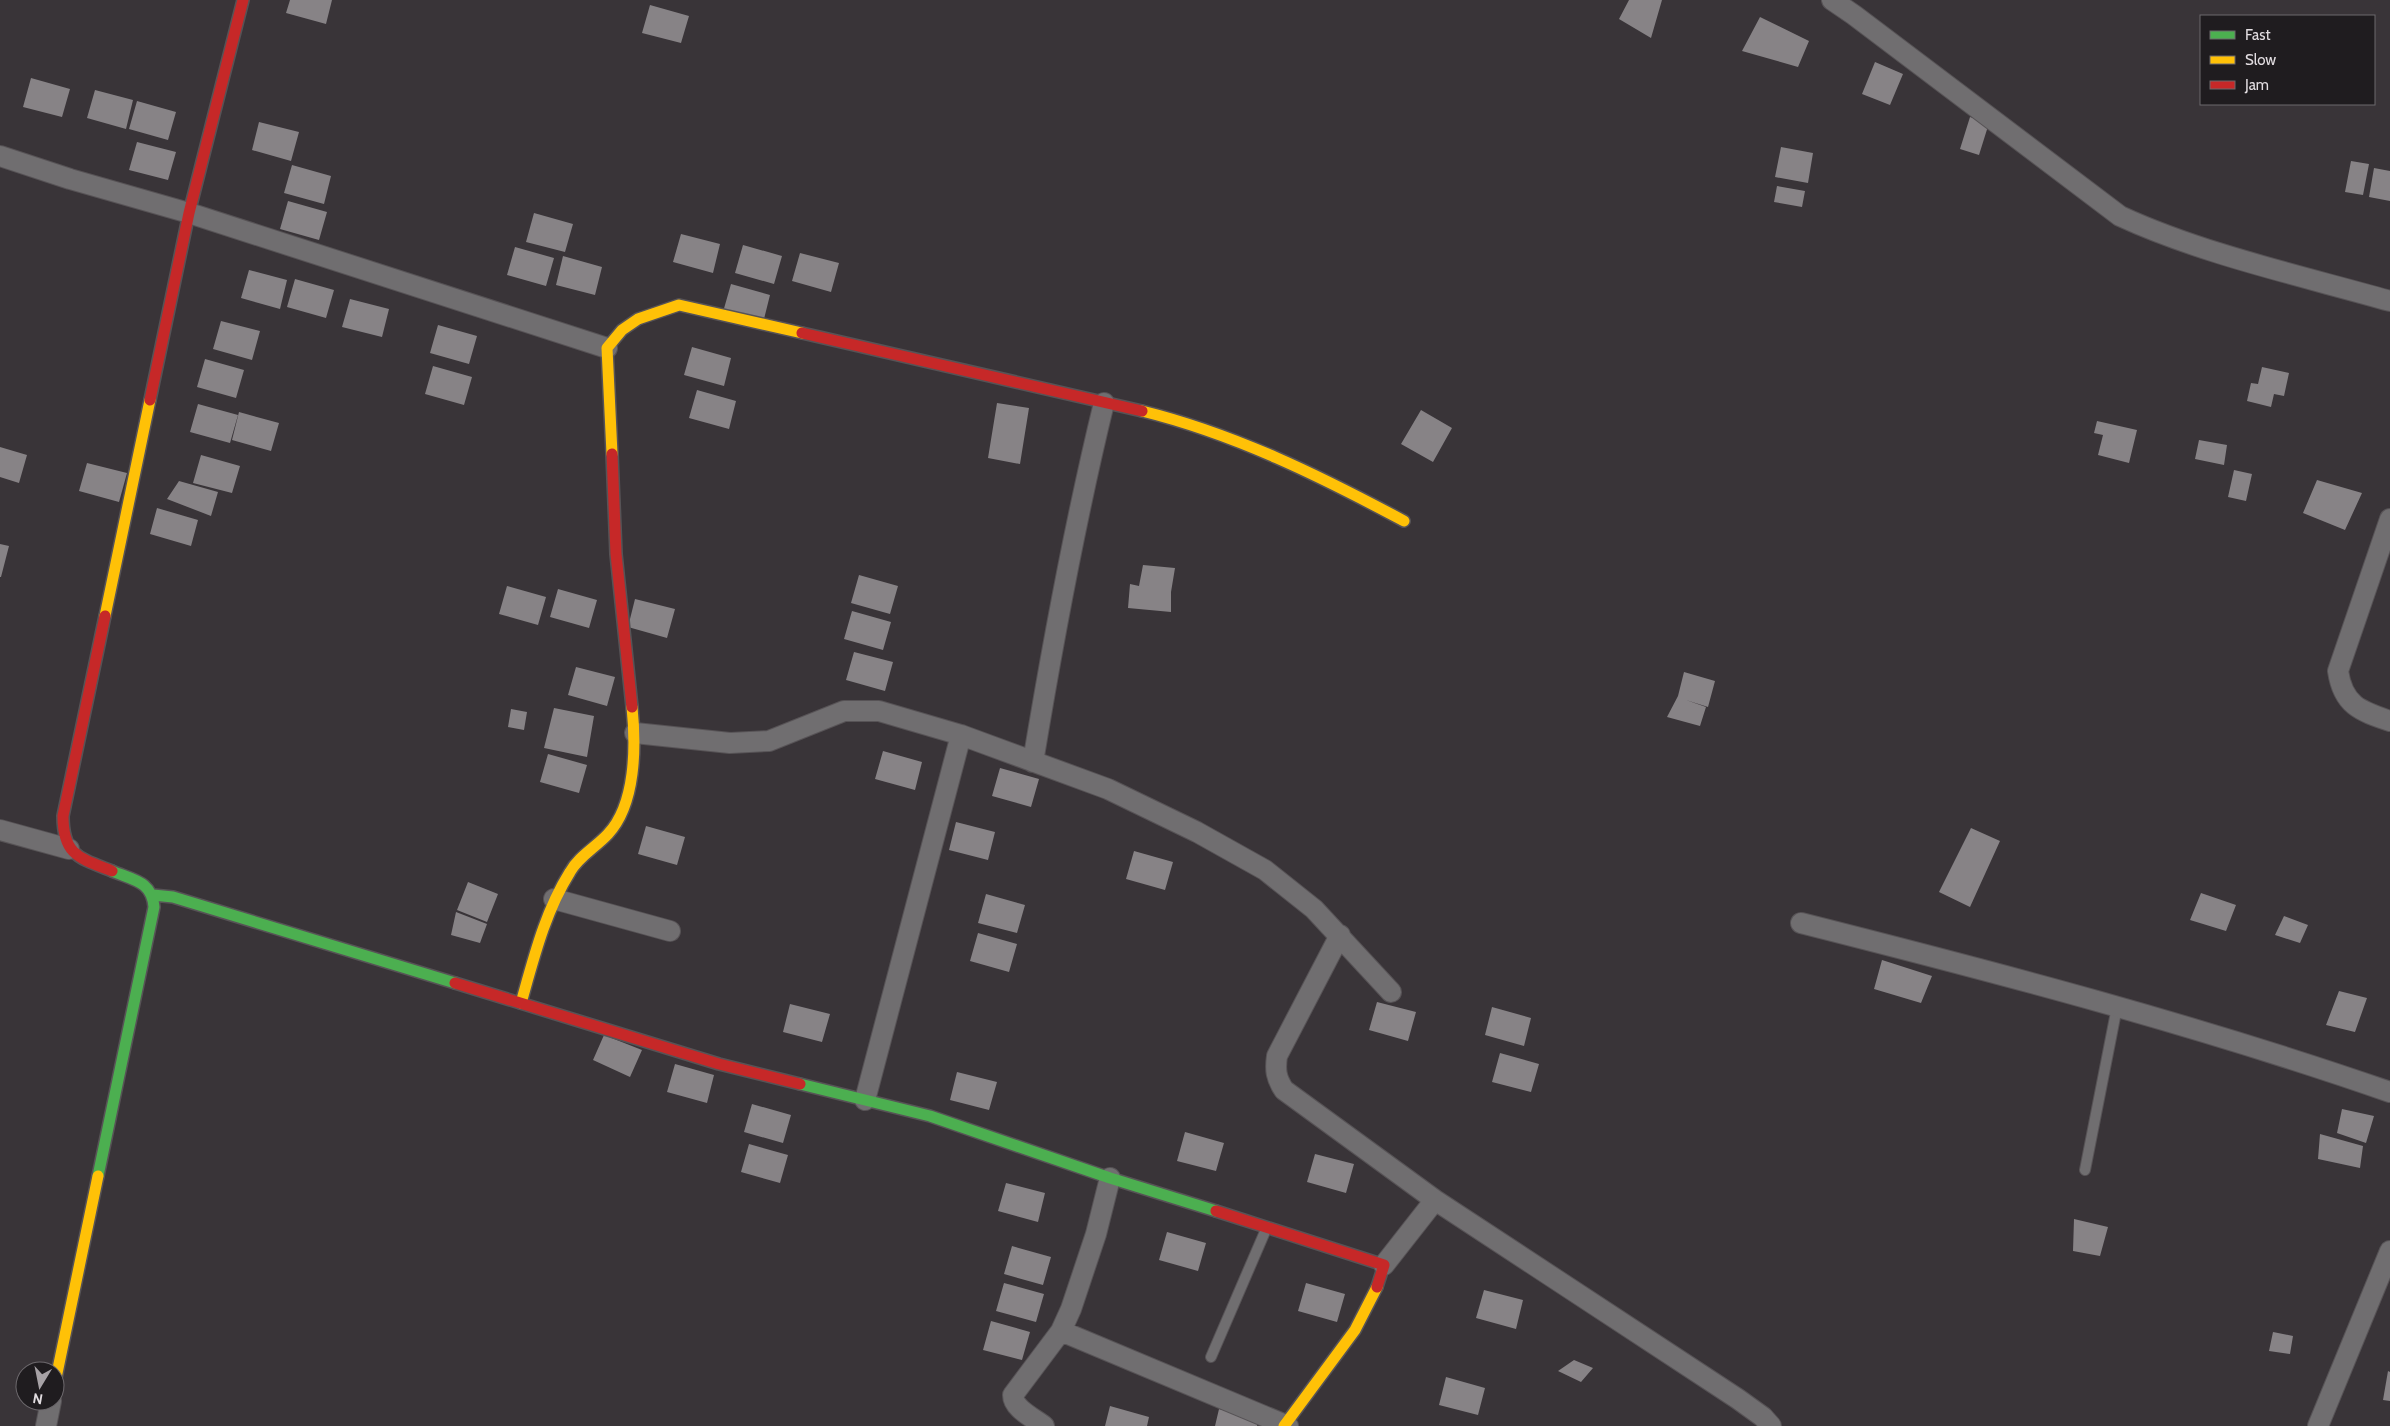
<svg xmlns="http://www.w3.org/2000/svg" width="2390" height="1426" font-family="Cabin,sans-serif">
	<rect width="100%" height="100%" fill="#393438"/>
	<path fill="#878386" d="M290 0H332L326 24 286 13Z
		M1629 0H1662L1651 38 1619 19Z
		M650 5 689 16 681 43 642 33Z
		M1760 17 1809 41 1798 67 1742 51Z
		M1875 62 1903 74 1890 105 1862 94Z
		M31 78 70 89 62 117 23 107Z
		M95 90 133 100 126 129 87 118Z
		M137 101 176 112 168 140 129 129Z
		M1970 117 1989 123 1979 155 1960 149Z
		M259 122 299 132 291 161 252 150Z
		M137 142 176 152 168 180 129 170Z
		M1781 147 1813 153 1808 183 1775 177Z
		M2351 161 2369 164 2363 195 2345 192Z
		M292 165 331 176 324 204 284 193Z
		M2374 168 2390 171V201L2369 197Z
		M1777 186 1805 191 1802 207 1774 202Z
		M288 201 327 212 319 240 280 229Z
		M534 213 573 224 565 252 526 242Z
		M681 234 720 244 713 273 673 262Z
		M743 245 782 256 774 284 735 273Z
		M515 247 554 258 546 286 507 275Z
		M800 253 839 263 831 292 792 281Z
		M563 256 602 267 595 295 556 285Z
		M249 270 287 280 280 309 241 298Z
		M295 279 334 290 326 318 287 307Z
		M731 284 770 295 763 323 723 312Z
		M350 299 389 309 382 337 342 327Z
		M221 321 260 331 252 360 213 349Z
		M438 325 477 336 469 364 430 353Z
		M692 347 731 358 724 386 684 375Z
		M205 359 244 370 236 398 197 387Z
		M433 366 472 377 464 405 425 394Z
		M2262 367 2289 373 2284 396 2274 394 2271 407 2247 401 2251 383 2258 384Z
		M697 390 736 401 729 429 689 418Z
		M997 403 1029 408 1020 464 988 458Z
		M198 404 238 415 230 443 190 432Z
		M1421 410 1452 428 1433 462 1401 444Z
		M239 412 279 423 271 451 232 440Z
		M2097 421 2137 430 2129 463 2098 455 2103 435 2094 433Z
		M2199 440 2227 445 2224 465 2195 459Z
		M0 447 27 455 19 483 0 477Z
		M201 455 240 466 232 493 193 483Z
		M87 463 127 473 119 502 79 491Z
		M2234 470 2252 474 2246 501 2228 497Z
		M2317 480 2362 493 2345 530 2303 513Z
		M179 481 218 492 211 516 167 499Z
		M157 508 198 520 191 546 150 534Z
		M0 544 9 546 1 577H0Z
		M1143 565 1175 568 1171 592V612L1128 608 1130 584 1139 586Z
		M859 575 898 586 890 614 851 603Z
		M507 586 546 597 538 625 499 614Z
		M558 589 597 600 589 628 550 617Z
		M635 599 675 609 667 638 628 627Z
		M852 611 891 622 883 650 844 639Z
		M854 652 893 662 885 691 846 680Z
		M576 667 615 677 607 706 568 695Z
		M1684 672 1715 681 1708 707 1686 700 1706 707 1700 726 1667 717 1678 696Z
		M554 708 594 716 587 757 544 748Z
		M511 709 527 712 524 730 508 727Z
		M883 751 922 762 915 790 875 779Z
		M548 754 587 765 579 793 540 782Z
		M1000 768 1039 779 1031 807 992 796Z
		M956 822 995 832 988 860 949 850Z
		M646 826 685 837 677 865 638 854Z
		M1971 828 2000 841 1970 907 1939 892Z
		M1134 851 1173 862 1165 890 1126 879Z
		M468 882 498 894 487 922 457 910Z
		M2201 893 2236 905 2226 931 2190 920Z
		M986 894 1025 905 1017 933 978 923Z
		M456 912 487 924 480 943 451 935Z
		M2284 916 2308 925 2300 943 2275 935Z
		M978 933 1017 944 1009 972 970 961Z
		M1882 960 1932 976 1921 1003 1874 989Z
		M2339 991 2367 998 2355 1032 2326 1025Z
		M1377 1002 1416 1012 1408 1041 1369 1030Z
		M790 1004 830 1014 822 1042 783 1032Z
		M1492 1007 1531 1018 1524 1046 1485 1035Z
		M604 1035 642 1050 630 1077 593 1060Z
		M1500 1053 1539 1064 1531 1092 1492 1082Z
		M675 1064 714 1075 707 1103 667 1092Z
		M957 1072 997 1082 989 1110 950 1100Z
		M752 1104 791 1115 783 1143 744 1132Z
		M2342 1109 2374 1116 2366 1143 2337 1133Z
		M1185 1132 1224 1143 1216 1171 1177 1161Z
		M2320 1134 2363 1146 2360 1168 2318 1159Z
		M749 1144 788 1155 780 1183 741 1172Z
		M1315 1154 1354 1164 1346 1193 1307 1182Z
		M1006 1183 1045 1193 1038 1222 998 1211Z
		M2074 1219 2108 1227 2100 1256 2073 1251Z
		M1167 1232 1206 1243 1198 1271 1159 1260Z
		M1012 1246 1051 1257 1043 1285 1004 1274Z
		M1004 1283 1044 1294 1036 1322 996 1311Z
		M1306 1283 1345 1294 1337 1322 1298 1311Z
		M1484 1290 1523 1300 1516 1329 1476 1318Z
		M991 1321 1030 1332 1022 1360 983 1350Z
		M2273 1332 2293 1336 2290 1354 2269 1351Z
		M1574 1360 1593 1368 1581 1382 1558 1371Z
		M2388 1371 2390 1372V1401L2383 1400Z
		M1446 1377 1485 1388 1478 1415 1439 1405Z
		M1110 1406 1149 1417 1147 1426H1105Z
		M1219 1409 1259 1420 1257 1426H1215Z"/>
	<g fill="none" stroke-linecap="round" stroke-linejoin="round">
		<defs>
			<path id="lane" d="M2085 1170 2117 1007
				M1211 1357 1267 1227"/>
			<path id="street" d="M1832 0 1854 15 2120 216C2202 254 2302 276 2390 301
				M0 156 70 179 189 213 607 348
				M2390 519 2338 671C2343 705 2360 711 2390 721
				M635 733 730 743 769 741 844 711H879L961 735 1108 789 1197 832 1265 870 1314 909 1391 992
				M1033 762C1053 641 1075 522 1104 403
				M0 830 69 849
				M554 899 670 931
				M1801 923C1999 973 2197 1025 2390 1092
				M1340 935 1277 1056C1275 1070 1276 1078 1284 1090L1435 1200 1738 1399 1763 1417 1771 1426
				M865 1100 961 735
				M1384 1265 1435 1200
				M1061 1331 1288 1426
				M46 1426 51 1401
				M1044 1426C1034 1418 1013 1409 1013 1395L1061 1331 1071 1309 1096 1234 1110 1178
				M2318 1426 2390 1251"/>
			<path id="fast" d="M153 895 173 897 455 983
				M800 1084 930 1116 1110 1178 1216 1211
				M98 1176 154 907C152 881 133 880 112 871"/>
			<path id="slow" d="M1142 411C1235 434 1320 476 1404 521
				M612 454 607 348 622 330 638 319 679 305 802 333
				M105 616 150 400
				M521 1003C534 957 545 912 570 872 578 857 596 847 608 834 636 804 636 746 632 707
				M55 1383 98 1176
				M1284 1426 1355 1330 1377 1287"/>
			<path id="jam" d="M802 333 1142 411
				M150 400 189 213 243 0
				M612 454 616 554 632 707
				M105 616 63 816C63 855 79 858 112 871
				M455 983 719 1064 800 1084
				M1216 1211 1384 1265 1377 1287"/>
		</defs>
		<use href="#lane" stroke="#575356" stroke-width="12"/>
		<use href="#street" stroke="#575356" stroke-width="22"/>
		<use href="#fast" stroke="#575356" stroke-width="14"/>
		<use href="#slow" stroke="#575356" stroke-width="14"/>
		<use href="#jam" stroke="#575356" stroke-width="14"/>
		<use href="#lane" stroke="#706e70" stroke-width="10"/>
		<use href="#street" stroke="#706e70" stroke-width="20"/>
		<use href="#fast" stroke="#4caf50" stroke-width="11"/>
		<use href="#slow" stroke="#ffc107" stroke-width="11"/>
		<use href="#jam" stroke="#c62828" stroke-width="11"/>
	</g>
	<rect x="2200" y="15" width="175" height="90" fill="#1f1c1f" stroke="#6d696d"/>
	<rect x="2210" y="31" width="25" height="8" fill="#4caf50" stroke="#6d696d"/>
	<text x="2245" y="40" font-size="15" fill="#e2dde1">Fast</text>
	<rect x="2210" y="56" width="25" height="8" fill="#ffc107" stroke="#6d696d"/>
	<text x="2245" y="65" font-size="15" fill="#e2dde1">Slow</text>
	<rect x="2210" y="81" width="25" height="8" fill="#c62828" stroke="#6d696d"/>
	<text x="2245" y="90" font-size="15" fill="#e2dde1">Jam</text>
	<g transform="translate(40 1386) rotate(190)"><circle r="24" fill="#1f1c1f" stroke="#6d696d"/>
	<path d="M0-4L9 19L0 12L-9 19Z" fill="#a7a2a6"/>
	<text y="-8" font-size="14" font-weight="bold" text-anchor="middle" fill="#e2dde1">N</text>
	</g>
</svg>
